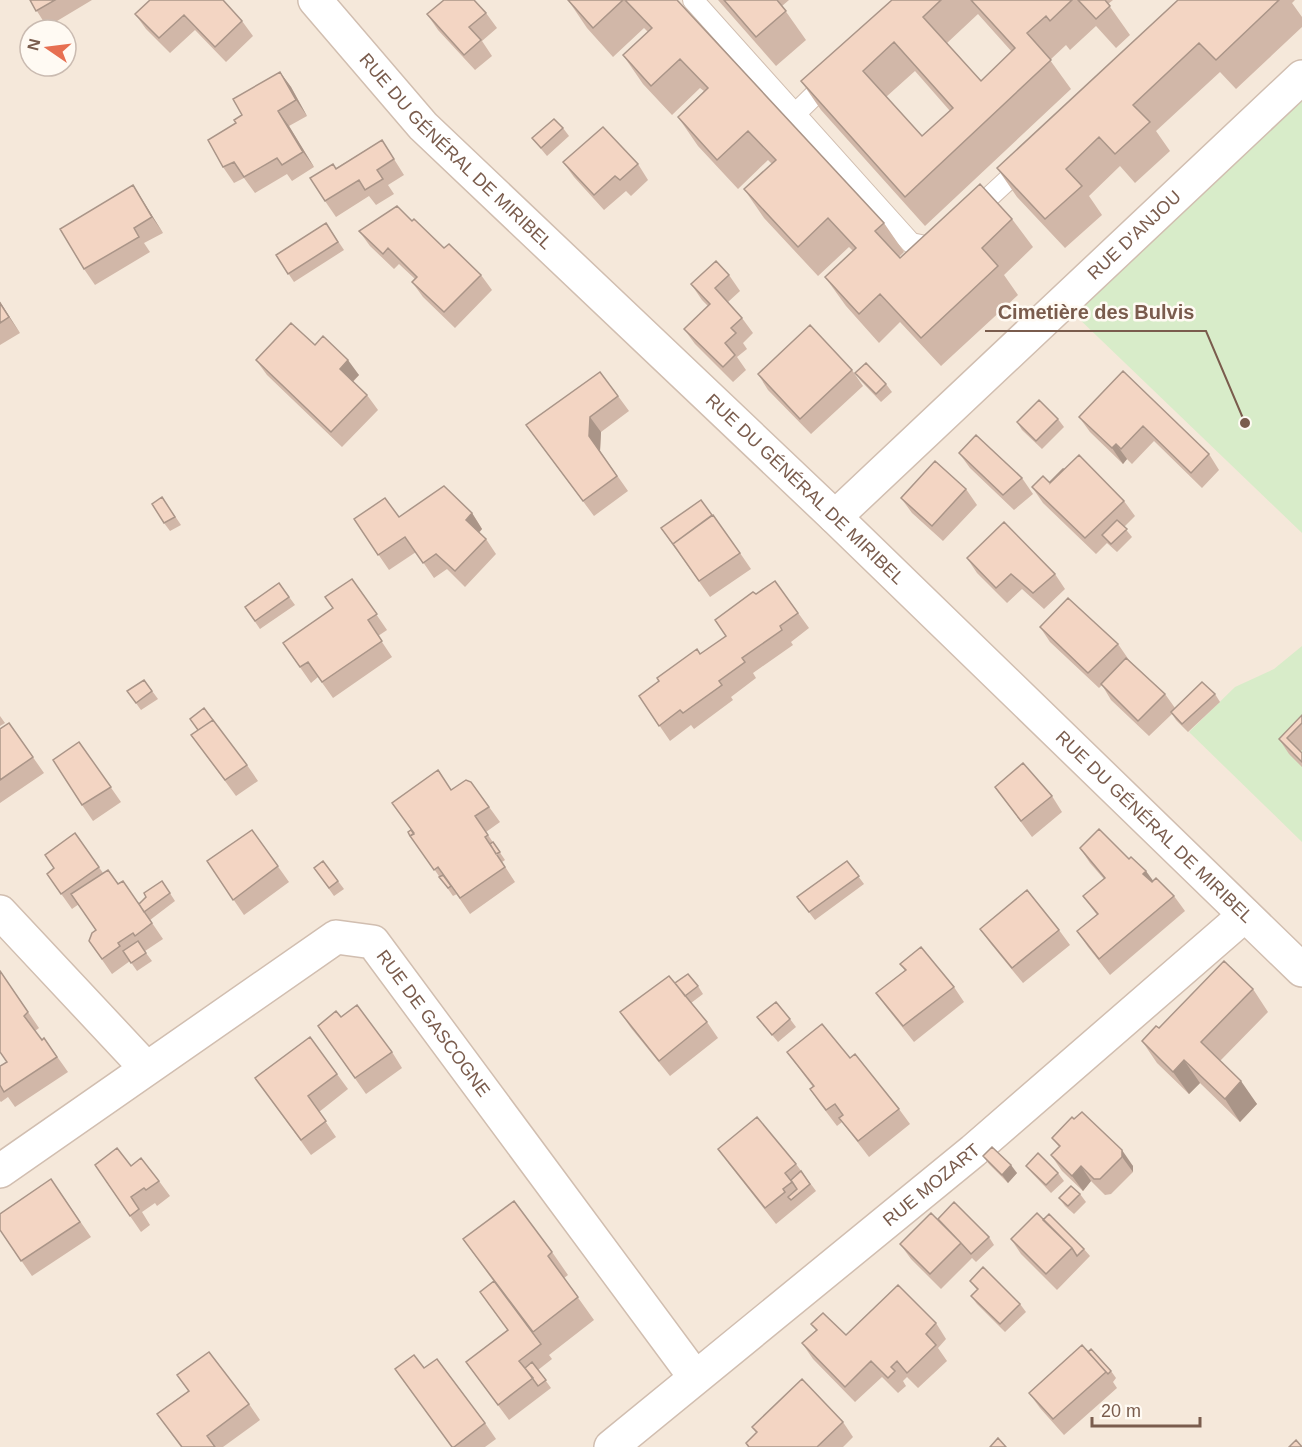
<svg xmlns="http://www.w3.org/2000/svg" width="1302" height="1447" font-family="Helvetica,sans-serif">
	<rect width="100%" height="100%" fill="#fdf6ec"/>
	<path fill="#f5e8da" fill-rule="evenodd" d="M0 0H1302V1447H0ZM30 30H66V66H30Z"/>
	<path fill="#d8ecc9" d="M1302 96V533L1073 313Z
		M1302 646V842L1189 732 1235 687 1274 669Z"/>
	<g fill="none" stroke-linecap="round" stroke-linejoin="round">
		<defs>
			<path id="lane" d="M693 0 911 243 935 248 939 244
				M795 114 832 78
				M972 213 1025 164"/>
			<g id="street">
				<path id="s1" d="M315 0 423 126 835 517 1302 970"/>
				<path id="s2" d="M835 517 1302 77"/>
				<path d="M0 912 146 1068"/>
				<path id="s3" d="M0 1171 336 937 373 942 695 1377"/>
				<path id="s4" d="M611 1447 973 1151 1245 915"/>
			</g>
		</defs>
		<use href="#lane" stroke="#d1beb0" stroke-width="22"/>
		<use href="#street" stroke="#d1beb0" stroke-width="36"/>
		<use href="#lane" stroke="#fff" stroke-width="20"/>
		<use href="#street" stroke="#fff" stroke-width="33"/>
	</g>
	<path fill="#d1b7a8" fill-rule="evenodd" d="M30 0H92L47 27Z
		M150 0 242 21 253 36 226 62 195 30 170 53 146 29 135 14Z
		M568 0H677L884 223 904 252 899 257 900 258 1012 219 1033 247 1004 275 1018 295 941 366 900 322 879 343 846 306 825 277 853 251 849 247 818 276 764 218 744 189 772 164 768 160 738 189 698 146 678 117 704 91 700 88 672 115 643 84 623 55 648 32 644 28 613 57 587 28Z
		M718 0H789L782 6 806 40 776 66Z
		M892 0H1113L1108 4 1130 35 1116 48 1096 26 1070 50 1066 45 1050 60 1071 89 925 226 821 110 801 81ZM978 14 1012 52 981 81 947 43ZM915 71 950 111 922 136 886 97Z
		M1178 0H1295L1292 3 1302 17V27L1236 89 1220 72 1156 131 1170 151 1135 183 1120 166 1089 196 1102 215 1065 248 1017 197 997 168Z
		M486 13 497 28 482 41 492 56 475 70 438 30 427 14Z
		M280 72 291 87 307 116 289 126 314 167 292 181 287 174 255 193 244 178 234 183 223 167 236 123Z
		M563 128 569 136 547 156 532 138Z
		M382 140 404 175 388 185 394 194 376 205 369 196 336 217 325 201 336 168Z
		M563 162 638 164 648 180 631 196 626 191 604 210 574 177Z
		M133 185 163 233 144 243 150 252 95 285 84 269Z
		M412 221 444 248 481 275 492 290 455 328 423 297 412 282 415 279 399 264 394 269 370 246 359 231Z
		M326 223 344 250 294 282 276 255Z
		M729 275 740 291 728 302 742 318 753 333 743 343 747 349 737 357 746 370 733 382 695 344 684 329 708 306 702 300 691 284Z
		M0 302 20 333 0 345Z
		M315 345 359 375 353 382 367 395 378 410 342 447 267 375 256 360Z
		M852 370 863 386 811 434 768 390 758 374Z
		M1123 371 1209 454 1219 470 1202 488 1154 441 1132 464 1127 459 1123 464 1090 432 1079 417Z
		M855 373 886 384 892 392 881 402 861 381Z
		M618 396 629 411 601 432 600 451 628 491 594 516 526 425Z
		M1058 419 1064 427 1042 449 1022 430 1017 422Z
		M959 453 1022 478 1033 494 1014 510 970 468Z
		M1050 482 1124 501 1135 516 1124 527 1132 537 1117 552 1107 543 1096 554 1043 503 1032 487Z
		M966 489 977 505 943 541 912 513 901 498Z
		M162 497 181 525 170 531 164 523Z
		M472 513 482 529 479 533 486 539 496 554 465 587 447 569 434 578 416 552 389 570 354 519Z
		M661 528 740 553 751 569 710 597Z
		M967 558 1055 574 1065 589 1044 609 1022 589 1007 603 977 573Z
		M352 579 387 630 378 636 392 657 333 698 318 677 311 683 283 643 333 608Z
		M775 581 809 628 791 642 793 645 753 673 756 678 731 697 733 700 694 729 691 725 670 741 639 696 726 636 756 594Z
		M279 583 295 605 260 629 245 607Z
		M1040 627 1118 644 1129 660 1165 694 1175 708 1215 694 1220 702 1188 732 1176 720 1172 714 1149 736 1111 700 1102 685 1099 688 1050 642Z
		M144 680 158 699 141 710 127 691Z
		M1302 715V750L1301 751 1302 753V767L1289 754 1279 739Z
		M0 716 5 723 0 726Z
		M9 723 44 773 0 803V729Z
		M191 735 247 765 258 781 236 796Z
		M79 742 121 802 93 821 82 805Z
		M471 782 500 822 486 832 505 860 502 862 515 882 470 914 449 883 457 894 453 896 408 832 452 790Z
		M995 787 1052 796 1062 812 1032 837Z
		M252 830 289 882 244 915 207 861Z
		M75 833 103 873 118 884 139 903 146 897 162 881 175 901 150 920 163 939 145 951 143 949 152 961 137 971 130 961 112 974 89 941 96 930 79 904 72 909 47 874 54 869Z
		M1080 848 1129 859 1153 881 1174 896 1185 911 1110 975 1088 947 1077 931 1097 915 1083 896 1104 879 1090 863Z
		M323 861 344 889 334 896 314 868Z
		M847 861 864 884 815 920 797 897Z
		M980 929 1059 930 1070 945 1023 983 991 944Z
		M900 964 954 987 964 1002 914 1042 887 1008 876 993 905 971Z
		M0 971 39 1028 35 1031 42 1040 44 1038 68 1072 15 1107 8 1097 1 1102 0 1101V1066L7 1062Z
		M675 983 698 986 703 994 691 1003 707 1022 718 1038 670 1076 631 1028 620 1012Z
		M1253 989 1268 1012 1220 1061 1257 1104 1240 1122 1200 1083 1189 1094 1157 1063 1142 1041 1159 1028Z
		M341 1017 392 1052 402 1068 366 1094 318 1026Z
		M757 1017 790 1019 796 1027 778 1042Z
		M787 1052 850 1058 899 1109 910 1124 869 1157 842 1122 837 1126 821 1105 810 1089 813 1087Z
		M337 1074 348 1089 319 1112 336 1137 311 1155 255 1078Z
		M1072 1117 1133 1166V1172L1111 1194 1105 1195 1091 1181 1083 1191 1062 1171 1051 1155 1059 1147 1052 1138Z
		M718 1149 796 1164 816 1191 776 1224 729 1164Z
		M983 1156 1017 1173 1008 1183 989 1164Z
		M95 1165 131 1166 159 1181 170 1196 157 1206 155 1203 142 1212 150 1225 141 1232Z
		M1026 1166 1058 1173 1064 1181 1051 1193 1032 1173Z
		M51 1179 91 1237 32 1276 0 1230Z
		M1080 1194 1086 1202 1074 1214 1065 1206 1059 1198Z
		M938 1219 989 1237 994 1245 976 1262 972 1258 941 1289 911 1259 900 1244Z
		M1043 1220 1084 1249 1090 1256 1057 1290 1021 1254 1011 1239Z
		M463 1239 552 1252 568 1275 564 1278 594 1320 549 1355 552 1359 538 1370 551 1388 509 1420 466 1362 507 1330 494 1282Z
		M970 1281 1020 1304 1026 1312 1005 1332 977 1304 971 1296 977 1290Z
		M936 1323 946 1339 938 1348 947 1361 918 1388 907 1377 903 1381 906 1386 898 1393 882 1377 855 1402 813 1359 802 1343 816 1330 811 1324 846 1335Z
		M1088 1352 1111 1371 1116 1378 1113 1382 1117 1388 1064 1435 1040 1408 1029 1393Z
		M424 1368 485 1423 496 1439 485 1447H452L395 1369Z
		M177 1375 249 1404 260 1420 223 1447H181L157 1414 188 1391Z
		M843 1422 853 1437 843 1447H748L746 1443 756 1433 752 1427Z"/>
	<path fill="#aa9588" d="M280 72 291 87 307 116 296 100Z
		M278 111 289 126 314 167 303 152Z
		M133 185 163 233 152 217Z
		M0 302 20 333 9 317 0 303Z
		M348 360 359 375 350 384 340 369Z
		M590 417 601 432 600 451 589 436Z
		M1116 444 1127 459 1123 464 1112 448Z
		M472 513 482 529 476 535 466 520Z
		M1146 871 1157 886 1143 874Z
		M1184 1060 1200 1083 1189 1094 1173 1072Z
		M1241 1081 1257 1104 1240 1122 1225 1099Z
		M1122 1150 1133 1166V1172L1122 1157Z
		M1011 1165 1017 1173 1008 1183 1002 1175Z
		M1081 1166 1091 1181 1083 1191 1072 1176Z"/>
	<path fill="#f3d5c3" stroke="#aa9588" stroke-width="1.5" fill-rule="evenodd" d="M30 0H55L36 11Z
		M150 0H223L242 21 215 47 184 15 159 38 135 14Z
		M444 0H474L486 13 469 27 481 40 464 55 427 14Z
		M568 0H623L593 28Z
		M625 0H677L884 223 875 231 900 258 980 184 1012 219 982 248 998 266 921 338 880 294 859 314 825 277 856 248 828 218 798 247 744 189 776 160 748 131 717 160 678 117 708 88 680 59 651 86 623 55 652 28Z
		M724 0H777L786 11 756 37Z
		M892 0H941L923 17 981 81 1015 48 971 0H1072L1050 21 1046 16 1027 33 1051 60 905 197 801 81ZM894 42 953 108 922 136 863 71Z
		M1078 0H1105L1110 6 1096 19Z
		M1178 0H1279L1216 60 1199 43 1133 105 1150 122 1115 154 1099 137 1066 169 1082 186 1045 219 997 168Z
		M280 72 296 100 278 111 303 152 282 165 277 158 244 177 234 162 223 167 208 140 236 123 234 120 242 115 233 99Z
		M554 119 563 128 541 148 532 138Z
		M603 127 638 164 620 180 615 176 594 195 563 162Z
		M382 140 394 159 377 170 383 179 365 190 359 180 325 201 310 178 333 164 336 169Z
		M133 185 152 217 134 228 139 237 84 269 60 229Z
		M397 206 412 221 414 219 444 248 449 244 481 275 444 312 412 282 417 277 388 248 383 254 359 231Z
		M326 223 338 242 288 274 276 255Z
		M716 261 729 275 715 288 742 318 731 328 736 333 725 343 735 355 723 367 684 329 710 304 691 284Z
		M0 303 9 317 0 323Z
		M291 323 315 345 323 336 348 360 340 369 367 395 331 432 256 360Z
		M810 325 852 370 800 419 758 374Z
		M866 363 886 384 876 394 855 373Z
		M1123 371 1209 454 1191 473 1143 426 1121 449 1116 444 1112 448 1079 417Z
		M600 372 618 396 590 417 589 436 617 476 583 501 526 425Z
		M1039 400 1058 419 1036 441 1017 422Z
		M976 435 1022 478 1003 495 959 453Z
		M1079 455 1124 501 1085 538 1032 487 1043 476 1050 483Z
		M935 461 966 489 932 526 901 498Z
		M1063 469H1064L1050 483V482Z
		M444 486 472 513 466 520 486 539 455 571 436 554 423 563 405 537 378 555 354 519 385 498 399 517Z
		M162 497 175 517 164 523 152 504Z
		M701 500 712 515 673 544 678 551 661 528Z
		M713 515 740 553 699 581 673 544Z
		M1117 520 1127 529 1111 544 1102 535Z
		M1004 522 1055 574 1033 593 1011 574 996 588 967 558Z
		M352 579 377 614 368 620 382 641 322 682 308 662 300 667 283 643 333 608 325 597Z
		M775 581 798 613 780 626 782 630 742 658 745 662 719 681 722 685 683 713 680 710 659 726 639 696 659 681 657 678 697 649 700 654 726 636 715 620 753 592 756 594Z
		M279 583 289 597 255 621 245 607Z
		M1068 598 1118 644 1088 673 1040 627Z
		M1126 658 1165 694 1138 721 1101 684Z
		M144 680 152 691 136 703 127 691Z
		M1202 682 1215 694 1182 724 1171 712Z
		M204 708 213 720 198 730 190 719Z
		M1302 715V723L1287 738 1302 753V762L1279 739Z
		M213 720 247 765 225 780 191 735Z
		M9 723 33 757 0 780V729Z
		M79 742 111 787 82 805 53 760Z
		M1023 763 1052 796 1021 821 995 787Z
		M438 770 451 790 466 780 471 782 489 807 475 816 488 835 485 837 505 867 460 898 438 867 434 870 410 836 414 833 392 803Z
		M1099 829 1129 859 1131 857 1146 871 1143 874 1152 882 1156 878 1174 896 1099 959 1077 931 1098 914 1083 896 1105 878 1080 848Z
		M252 830 278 866 233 900 207 861Z
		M411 830 414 834 410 836 408 832Z
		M75 833 99 867 61 894 47 874 54 868 45 855Z
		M493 842 500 852 496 854 490 844Z
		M323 861 338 881 329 888 314 868Z
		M847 861 859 876 809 912 797 897Z
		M108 870 118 884 123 881 152 923 135 936 133 933 118 943 120 946 102 959 89 941 92 933 96 930 71 894Z
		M443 875 451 886 448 888 439 877Z
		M162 881 170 893 144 912 139 904 146 897 144 893Z
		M1027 890 1059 930 1012 968 980 929Z
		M138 941 146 953 131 963 123 951Z
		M921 947 954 987 903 1026 876 993 906 970 900 964Z
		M1224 961 1253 989 1201 1042 1241 1081 1225 1099 1184 1060 1173 1072 1142 1041 1156 1026 1159 1028Z
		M0 971 28 1012 24 1016 42 1040 44 1038 57 1057 4 1092 0 1085V1066L7 1062 0 1052Z
		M688 974 698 986 685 996 675 983Z
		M669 976 707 1022 659 1061 620 1012Z
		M776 1002 790 1019 772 1035 757 1017Z
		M357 1005 392 1052 355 1078 318 1026 336 1011 341 1017Z
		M822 1024 850 1058 855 1054 899 1109 858 1141 839 1118 843 1115 835 1104 826 1110 810 1089 814 1086 787 1052Z
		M310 1037 337 1074 308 1096 326 1121 301 1140 255 1078Z
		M1082 1112 1122 1150V1157L1100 1179H1094L1081 1166 1072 1176 1051 1155 1060 1146 1052 1138 1072 1117 1074 1119Z
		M757 1117 796 1164 785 1173 792 1182 783 1189 785 1192 765 1208 718 1149Z
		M992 1147 1011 1165 1002 1175 983 1156Z
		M117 1148 131 1166 141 1158 159 1181 146 1190 144 1188 131 1197 139 1209 130 1216 95 1165Z
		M1038 1153 1058 1173 1046 1185 1026 1166Z
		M801 1171 810 1184 791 1200 788 1197 797 1189 791 1180Z
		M51 1179 80 1222 21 1261 0 1230V1214Z
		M1071 1186 1080 1194 1068 1206 1059 1198Z
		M514 1201 552 1252 548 1256 578 1297 533 1332 463 1239Z
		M954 1202 989 1237 971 1254 961 1243 938 1219Z
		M931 1213 961 1243 930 1274 900 1244Z
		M1037 1213 1072 1248 1046 1274 1011 1239Z
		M1049 1214 1084 1249 1077 1256 1072 1248 1043 1220Z
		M983 1267 1020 1304 1000 1324 971 1296 978 1289 970 1281Z
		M494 1281 541 1344 519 1361 533 1378 498 1405 466 1362 508 1330 480 1292Z
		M898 1285 936 1323 926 1334 936 1345 907 1373 897 1361 891 1367 895 1371 888 1378 871 1361 845 1387 802 1343 817 1330 811 1324 823 1313 846 1335Z
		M1082 1345 1106 1372 1053 1419 1029 1393Z
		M1091 1349 1111 1371 1108 1374 1088 1352Z
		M209 1352 249 1404 207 1436 215 1447H182L157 1414 189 1391 177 1375Z
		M414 1355 424 1368 437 1359 485 1423 454 1447H452L395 1369Z
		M532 1362 546 1380 538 1386 525 1368Z
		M802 1379 843 1422 817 1447H749L746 1443 757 1432 752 1427Z
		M998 1438 1006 1447H990Z
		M1296 1440 1302 1447H1289Z"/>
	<g text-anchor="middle" stroke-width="5" stroke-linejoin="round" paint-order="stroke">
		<g font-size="18" fill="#7a5c4d" stroke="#fffaf3">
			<text dy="6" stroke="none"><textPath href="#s1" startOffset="207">RUE DU GÉNÉRAL DE MIRIBEL</textPath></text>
			<text dy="6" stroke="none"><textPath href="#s2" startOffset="411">RUE D'ANJOU</textPath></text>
			<text dy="6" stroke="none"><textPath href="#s1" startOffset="693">RUE DU GÉNÉRAL DE MIRIBEL</textPath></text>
			<text dy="6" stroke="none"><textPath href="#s1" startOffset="1179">RUE DU GÉNÉRAL DE MIRIBEL</textPath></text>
			<text dy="6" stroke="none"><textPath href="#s3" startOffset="548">RUE DE GASCOGNE</textPath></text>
			<text dy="6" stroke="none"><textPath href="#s4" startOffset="414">RUE MOZART</textPath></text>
		</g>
	</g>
	<path fill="none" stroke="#7a5c4d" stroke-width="2" d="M1245 423L1206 331H985"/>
	<circle fill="#7a5c4d" stroke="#fffaf3" stroke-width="2" cx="1245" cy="423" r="6"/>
	<g font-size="20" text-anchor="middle" font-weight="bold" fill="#7a5c4d" stroke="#fffaf3" stroke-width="5" stroke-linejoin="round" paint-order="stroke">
		<text x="1096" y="319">Cimetière des Bulvis</text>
	</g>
	<g transform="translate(48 48) rotate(284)"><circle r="28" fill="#fffaf3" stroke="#cabbb1" stroke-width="1.5"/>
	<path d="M0-4.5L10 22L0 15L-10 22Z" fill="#e76f51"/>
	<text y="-9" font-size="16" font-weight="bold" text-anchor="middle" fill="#7a5c4d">N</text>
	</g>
	<path d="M1092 1417v9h108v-9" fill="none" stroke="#7a5c4d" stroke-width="3"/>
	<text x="1101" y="1417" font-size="18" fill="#7a5c4d" stroke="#fffaf3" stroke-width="4.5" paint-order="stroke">20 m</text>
</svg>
